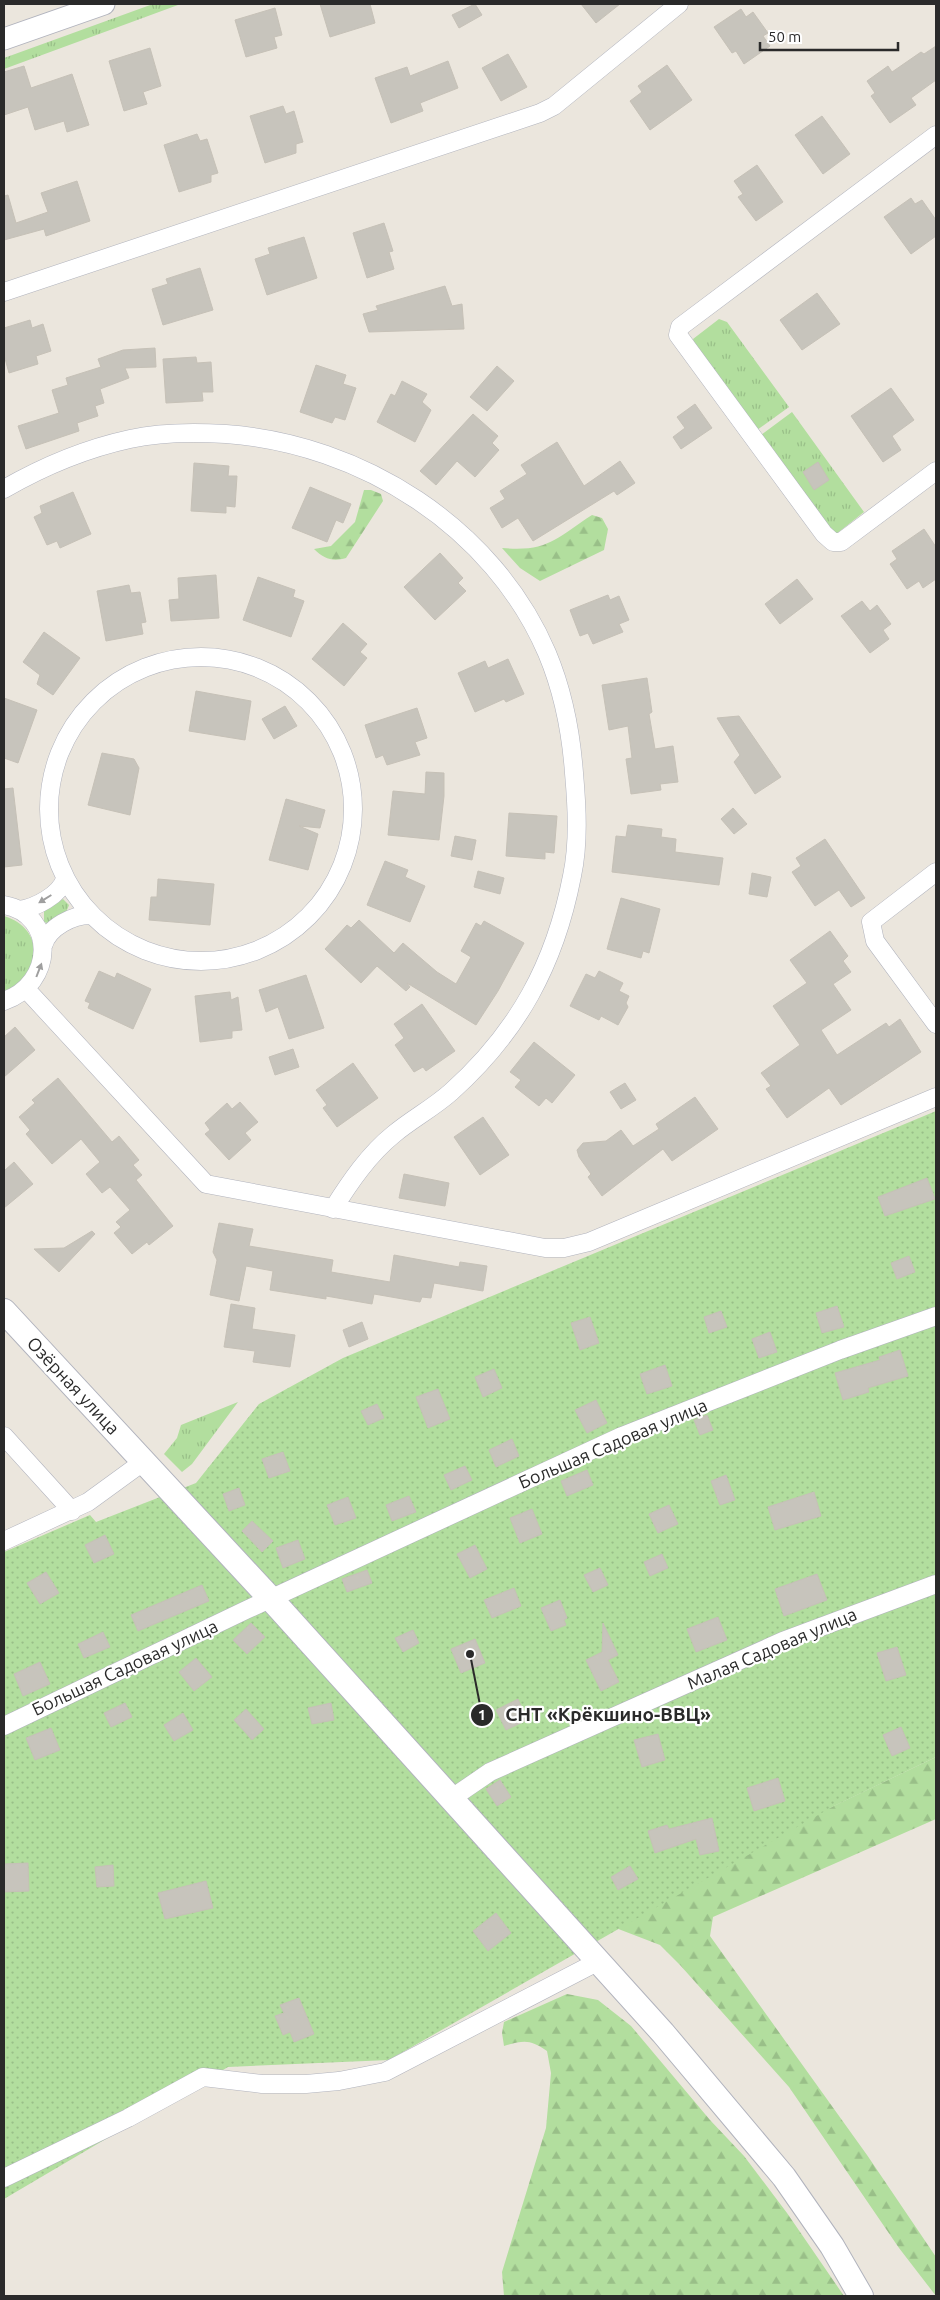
<svg xmlns="http://www.w3.org/2000/svg" width="940" height="2300" font-family="Ubuntu,sans-serif">
	<defs>
		<pattern id="grass-tufts" width="24" height="20" patternUnits="userSpaceOnUse" patternTransform="scale(1.25)"><rect width="24" height="20" fill="#b2de9e"/><path d="M3 7l-1-3M5 7V3M7 7l1-3M15 17l-1-3M17 17v-4M19 17l1-3" fill="none" stroke="#99bf88"/></pattern>
		<pattern id="forest-firs" width="22" height="20" patternUnits="userSpaceOnUse" patternTransform="scale(1.25)"><rect width="22" height="20" fill="#b2de9e"/><path d="M5 1l3.5 6h-7zM16 11l3.5 6h-7z" fill="#99bf88"/></pattern>
		<pattern id="park-dots" width="8" height="8" patternUnits="userSpaceOnUse" patternTransform="scale(1.25)"><rect width="8" height="8" fill="#b2de9e"/><path d="M2 2h.1M6 6h.1" fill="none" stroke="#99bf88" stroke-width="1.8" stroke-linecap="round"/></pattern>
	</defs>
	<rect width="100%" height="100%" fill="#ebe6dd"/>
	<path fill="url(#grass-tufts)" d="M153 4 178 5 4 69V58Z
		M719 319 727 322 789 407 757 430 695 345 693 339Z
		M792 412 864 512 835 535 761 435Z
		M63 899 69 905 65 915 50 924 44 922V911Z
		M4 916C46 929 42 975 4 992Z
		M238 1402 192 1464 182 1472 164 1454 177 1438 181 1425Z"/>
	<path fill="url(#forest-firs)" d="M364 490H371L381 494 383 501 346 558C333 562 324 559 314 549L331 546 355 522Z
		M592 515 602 518 608 529 604 550 540 581 520 568 502 548C548 552 555 539 592 515Z
		M936 1757V1819L713 1917 710 1936 867 2155 936 2257V2296L899 2248 789 2087 680 1965 660 1945 595 1920Z
		M567 1994 598 2000 631 2026 710 2120 744 2156 787 2213 844 2296H504L502 2272 546 2128 551 2073 547 2051C530 2039 524 2040 504 2046L502 2033 504 2022Z"/>
	<path fill="url(#park-dots)" d="M936 1111V1757L834 1806 389 2060 228 2067 4 2199V1552L90 1515 96 1522 196 1483 259 1404 343 1358Z"/>
	<path fill="#c7c4bc" stroke="#c6c1b7" d="M320 4H370L375 23 330 37Z
		M475 4 482 15 459 28 452 15Z
		M581 4H620L596 23Z
		M275 8 282 35 274 37 277 48 246 57 235 20Z
		M741 9 746 17 753 12 768 33 763 36 770 46 744 64 736 51 732 53 714 27Z
		M936 46V80L911 98 916 105 890 123 871 96 875 93 867 81 888 66 892 72 921 52 924 54Z
		M150 48 161 86 143 92 147 104 124 111 109 61Z
		M508 54 527 87 501 101 482 68Z
		M448 61 458 88 420 103 423 111 391 123 375 78 407 67 410 76Z
		M667 65 692 100 650 130 630 101 642 92 638 86Z
		M24 66 31 88 72 74 89 125 67 132 64 121 35 130 28 107 4 115V72Z
		M283 106 286 114 294 111 303 142 296 144V153L265 163 250 116Z
		M822 116 850 154 823 174 795 135Z
		M197 134 200 141 207 139 218 173 211 175V182L179 192 164 145Z
		M757 165 783 202 756 221 738 197 743 194 734 181Z
		M77 181 90 221 46 236 44 229 4 240V196L8 195 16 223 48 212 41 193Z
		M911 198 915 204 922 200 936 220V236L911 254 884 217Z
		M384 223 393 251 389 252 394 269 367 278 353 233Z
		M304 237 317 278 267 295 255 259 270 254 268 248Z
		M200 268 213 310 163 325 152 289 168 284 166 279Z
		M445 286 452 306 462 304 464 329 369 332 363 314 378 310 376 306Z
		M817 293 840 324 802 350 780 320Z
		M30 320 32 328 43 324 51 351 36 356 38 364 9 373 4 355V328Z
		M155 348 156 367 125 368 129 378 100 389 104 403 95 406 98 416 77 423 79 431 26 449 18 426 59 413 52 390 68 385 66 378 101 367 98 359 123 350Z
		M196 357 197 363 211 362 213 392H202L203 401 166 403 163 359Z
		M316 365 346 375 343 384 356 388 345 420 335 417 332 423 300 412Z
		M497 366 514 381 487 411 470 397Z
		M402 381 427 394 422 402 431 410 415 442 377 422 391 394 395 396Z
		M891 388 914 420 892 436 901 450 883 462 851 416Z
		M695 404 712 428 681 449 673 437 685 428 677 417Z
		M473 414 498 436 492 443 499 450 475 477 457 461 436 485 420 471Z
		M557 442 584 486 620 461 635 483 617 495 614 491 533 541 518 518 502 528 490 508 505 499 500 491 527 474 521 465Z
		M818 462 829 480 814 490 803 472Z
		M194 463 229 466 228 476H237L235 507 226 506V513L191 511Z
		M310 487 351 504 343 523 336 520 327 542 292 528Z
		M73 492 91 534 60 548 57 541 47 545 34 517 42 513 40 506Z
		M924 529 936 547V579L923 588 919 581 907 589 890 564 897 559 892 551Z
		M440 553 463 578 458 583 466 591 435 620 404 587Z
		M216 575 219 618 171 621 169 600 179 599 178 578Z
		M258 577 295 590 293 597 304 601 291 637 243 620Z
		M797 579 813 599 780 624 765 604Z
		M129 585 131 593 140 592 146 622 141 623 143 634 106 641 97 591Z
		M608 595 610 600 619 596 629 620 619 624 623 632 593 644 588 633 580 636 570 610Z
		M862 601 870 611 877 605 891 624 883 630 889 639 870 653 841 616Z
		M343 623 367 644 360 652 367 658 344 686 312 659Z
		M44 632 80 658 53 695 37 684 40 675 23 662Z
		M508 659 524 694 506 702 504 699 475 712 458 673 485 661 488 668Z
		M647 678 652 712 649 714 655 749 673 746 678 782 660 784 661 790 631 794 626 759 632 758 628 726 609 730 602 685Z
		M196 691 251 701 245 740 189 731Z
		M4 698 37 710 18 763 4 758Z
		M285 706 297 726 274 739 262 719Z
		M417 708 427 738 415 742 420 755 387 765 383 755 376 758 365 725Z
		M739 716 781 777 755 794 734 762 740 755 717 718Z
		M102 753 134 759 139 768 130 815 88 805Z
		M426 772 444 773V796L439 840 388 835 393 791 425 794Z
		M13 788 22 865 4 867V789Z
		M286 799 325 810 320 828 299 826 318 834 308 870 269 860Z
		M733 808 747 824 734 834 721 819Z
		M509 813 557 816 554 853 545 852V859L506 856Z
		M628 825 662 829 661 837 676 839 675 852 723 858 719 885 612 872 616 836 626 837Z
		M455 836 476 840 472 860 451 856Z
		M825 839 865 898 851 907 839 890 815 906 792 872 801 866 796 858Z
		M385 861 408 870 405 877 425 886 410 922 367 905Z
		M478 871 504 878 500 894 474 887Z
		M752 873 771 877 767 897 749 894Z
		M158 879 214 884 210 925 149 920 151 897H157Z
		M621 898 660 909 649 953 643 951 641 958 607 949Z
		M359 920 394 953 403 943 437 972 456 984 471 957 461 951 476 923 481 926 484 921 524 943 498 991 476 1025 407 983 410 987 406 991 377 966 361 983 325 949 347 925 351 928Z
		M830 931 848 956 843 961 851 972 833 984 851 1010 821 1030 837 1055 886 1023 889 1027 900 1019 921 1052 841 1105 829 1088 787 1118 766 1089 771 1086 761 1073 800 1045 773 1006 807 983 790 960Z
		M99 971 115 978 117 973 151 989 133 1029 88 1008 90 1003 85 1001Z
		M599 971 623 983 619 991 629 996 626 1003 628 1007 618 1025 601 1016 599 1020 570 1006 586 974 595 978Z
		M306 975 324 1028 289 1039 278 1007 266 1012 259 990Z
		M230 992 231 1000 238 997 242 1030 232 1031V1038L200 1042 195 996Z
		M422 1004 455 1051 426 1071 423 1067 414 1072 395 1045 404 1038 394 1024Z
		M15 1027 35 1050 4 1077V1037Z
		M534 1042 575 1075 552 1103 546 1098 539 1106 515 1087 521 1080 510 1072Z
		M293 1049 299 1067 275 1075 269 1057Z
		M353 1063 378 1098 337 1127 323 1108 327 1105 316 1090Z
		M58 1078 112 1142 119 1136 139 1160 133 1165 142 1175 136 1180 173 1226 149 1245 147 1242 132 1254 114 1233 121 1227 116 1222 130 1210 110 1187 102 1193 86 1174 100 1162 81 1139 52 1164 26 1134 30 1130 19 1117 35 1103 32 1100Z
		M625 1083 636 1100 621 1109 610 1092Z
		M695 1097 718 1129 672 1161 663 1149 602 1196 588 1177 591 1174 579 1157 577 1150 583 1143 606 1141 621 1130 633 1146 659 1129 656 1124Z
		M240 1102 258 1122 245 1133 251 1140 229 1160 205 1134 210 1130 205 1123 227 1103 232 1109Z
		M483 1117 509 1155 480 1175 454 1137Z
		M14 1162 33 1184 4 1208V1171Z
		M404 1174 449 1183 445 1206 399 1198Z
		M927 1178 935 1199 885 1216 878 1197Z
		M219 1223 253 1229 249 1246 333 1260 331 1272 390 1282 394 1255 459 1267 460 1262 487 1266 483 1291 434 1283 431 1298 422 1297 420 1302 374 1294 372 1304 326 1296V1299L270 1290 273 1271 246 1266 239 1301 210 1295 217 1260 213 1252Z
		M92 1231 95 1234 59 1272 34 1249 64 1248Z
		M909 1256 915 1272 897 1279 891 1263Z
		M231 1304 255 1308 252 1329 295 1335 290 1367 253 1362 255 1351 224 1347Z
		M837 1306 844 1327 822 1333 816 1313Z
		M721 1311 727 1327 709 1333 704 1317Z
		M590 1317 599 1343 580 1350 571 1323Z
		M362 1322 368 1339 349 1347 343 1330Z
		M770 1332 777 1352 759 1358 752 1339Z
		M900 1350 908 1376 868 1388 869 1392 843 1400 835 1373 880 1360 879 1357Z
		M665 1365 672 1386 647 1394 640 1374Z
		M494 1369 502 1388 483 1397 475 1377Z
		M438 1389 450 1419 428 1428 416 1397Z
		M596 1400 607 1423 587 1433 575 1410Z
		M377 1404 384 1418 368 1425 361 1411Z
		M707 1415 713 1430 700 1435 694 1420Z
		M512 1439 519 1456 496 1467 489 1450Z
		M283 1452 290 1471 269 1478 262 1459Z
		M465 1466 472 1480 451 1490 444 1475Z
		M587 1470 593 1485 567 1496 561 1481Z
		M726 1475 735 1500 720 1505 711 1481Z
		M239 1488 245 1505 229 1511 223 1494Z
		M814 1492 821 1516 775 1530 768 1507Z
		M409 1496 416 1512 392 1521 386 1505Z
		M348 1497 356 1518 335 1525 327 1505Z
		M669 1505 678 1524 658 1533 649 1514Z
		M532 1509 542 1534 520 1543 510 1518Z
		M252 1521 273 1541 262 1552 242 1531Z
		M105 1535 114 1554 94 1563 85 1545Z
		M298 1540 305 1559 283 1568 276 1548Z
		M475 1545 487 1569 470 1578 457 1554Z
		M662 1554 668 1568 650 1576 644 1562Z
		M600 1568 608 1585 593 1592 584 1575Z
		M367 1570 372 1583 347 1592 342 1579Z
		M46 1572 59 1593 40 1604 27 1583Z
		M817 1574 827 1600 784 1616 775 1589Z
		M202 1585 209 1601 138 1631 131 1615Z
		M514 1588 521 1606 492 1618 484 1600Z
		M560 1600 567 1618 564 1620 566 1625 551 1631 541 1608Z
		M718 1617 727 1640 696 1652 687 1629Z
		M251 1623 265 1637 247 1654 233 1640Z
		M603 1623 618 1655 608 1660 619 1682 601 1691 586 1660 602 1652Z
		M413 1630 419 1643 403 1652 395 1638Z
		M103 1632 110 1647 84 1658 78 1644Z
		M475 1639 485 1663 461 1673 451 1649Z
		M897 1647 906 1675 886 1681 877 1653Z
		M196 1658 212 1677 194 1691 179 1672Z
		M40 1662 50 1684 23 1696 14 1674Z
		M518 1699 527 1720 506 1730 496 1710Z
		M125 1703 132 1717 111 1727 104 1713Z
		M331 1703 334 1720 312 1724 308 1708Z
		M246 1709 264 1729 252 1740 234 1720Z
		M183 1713 193 1730 174 1741 164 1725Z
		M901 1727 910 1748 892 1756 883 1735Z
		M51 1728 60 1750 35 1760 26 1738Z
		M658 1734 665 1760 642 1767 634 1740Z
		M778 1778 785 1801 754 1811 747 1788Z
		M500 1780 511 1797 497 1806 486 1789Z
		M712 1818 719 1851 700 1855 696 1839 655 1853 648 1831 667 1825 669 1829Z
		M28 1863 29 1891 4 1892V1864Z
		M113 1865 114 1886 97 1887 95 1867Z
		M630 1866 638 1879 618 1890 611 1877Z
		M206 1881 213 1908 165 1919 158 1893Z
		M496 1913 511 1933 488 1951 473 1931Z
		M299 1998 314 2034 294 2042 290 2032 283 2035 275 2016 284 2013 280 2005Z"/>
	<g fill="none" stroke-linecap="round" stroke-linejoin="round">
		<defs>
			<path id="minor" d="M936 135 680 327 678 335 824 534 833 542H841L936 471
				M4 292 540 113 554 106 679 4
				M4 489C44 466 84 449 130 439 161 432 195 432 226 434 362 444 493 527 547 653 563 691 571 732 574 773 577 807 579 843 572 876 555 964 518 1032 451 1092 433 1108 412 1119 394 1134 369 1154 350 1182 333 1209
				M49 809a152 152 0 1 1 304 0a152 152 0 1 1-304 0Z
				M936 872 871 922 875 941 936 1024
				M4 905C57 915 54 984 4 1001
				M19 910C35 908 60 895 65 879
				M43 946C48 927 74 914 92 915
				M26 989 206 1184 545 1248H564L589 1242 936 1097
				M4 1436 72 1511
				M4 1541 88 1502 143 1462
				M4 1726 246 1610 622 1436 840 1350 936 1316
				M452 1798 490 1772 783 1641 936 1584
				M4 2178 128 2118 203 2077 262 2084H306L339 2081 385 2072 599 1961"/>
			<path id="tertiary" d="M4 39 104 4"/>
			<path id="secondary" d="M4 1311 271 1599 663 2033 784 2177 832 2246 861 2296"/>
		</defs>
		<use href="#minor" stroke="#b1b3bd" stroke-width="19"/>
		<use href="#tertiary" stroke="#b1b3bd" stroke-width="23"/>
		<use href="#secondary" stroke="#b1b3bd" stroke-width="26"/>
		<use href="#minor" stroke="#fff" stroke-width="18"/>
		<use href="#tertiary" stroke="#fff" stroke-width="21"/>
		<use href="#secondary" stroke="#fff" stroke-width="24"/>
	</g>
	<defs><path id="oneway-solid" d="M-6-.8H1V-3.2L6.5 0L1 3.2V.8H-6Z" transform="scale(1.25)"/></defs>
	<g fill="#9f9f9f">
		<use href="#oneway-solid" transform="translate(45 899) rotate(148)"/>
		<use href="#oneway-solid" transform="translate(39 970) rotate(-69)"/>
	</g>
	<g text-anchor="middle" stroke-width="4.5" stroke-linejoin="round" paint-order="stroke">
		<g font-size="18" fill="#2a2a2a" stroke="#fff">
			<text transform="translate(73 1386) rotate(47)" y="6">Озёрная улица</text>
			<text transform="translate(613 1444) rotate(-23)" y="6">Большая Садовая улица</text>
			<text transform="translate(772 1649) rotate(-23)" y="6">Малая Садовая улица</text>
			<text transform="translate(125 1668) rotate(-25)" y="6">Большая Садовая улица</text>
		</g>
	</g>
	<path fill="none" stroke="#2a2a2a" stroke-width="2" d="M470 1654L482 1715"/>
	<g fill="#2a2a2a" stroke="#fff" stroke-width="2">
		<circle cx="470" cy="1654" r="5"/>
		<circle cx="482" cy="1715" r="12"/>
	</g>
	<g font-size="15" text-anchor="middle" font-weight="bold" fill="#fff">
		<text x="482" y="1720">1</text>
	</g>
	<g font-size="19" text-anchor="middle" font-weight="bold" fill="#2a2a2a" stroke="#fff" stroke-width="4.5" stroke-linejoin="round" paint-order="stroke">
		<text x="608" y="1721">СНТ «Крёкшино-ВВЦ»</text>
	</g>
	<rect width="940" height="2300" fill="none" stroke="#2a2a2a" stroke-width="10"/>
	<path d="M760 42v8h138v-8" fill="none" stroke="#2a2a2a" stroke-width="2.5"/>
	<text x="768" y="42" font-size="15" fill="#2a2a2a" stroke="#ffffff" stroke-width="4" paint-order="stroke">50 m</text>
</svg>
